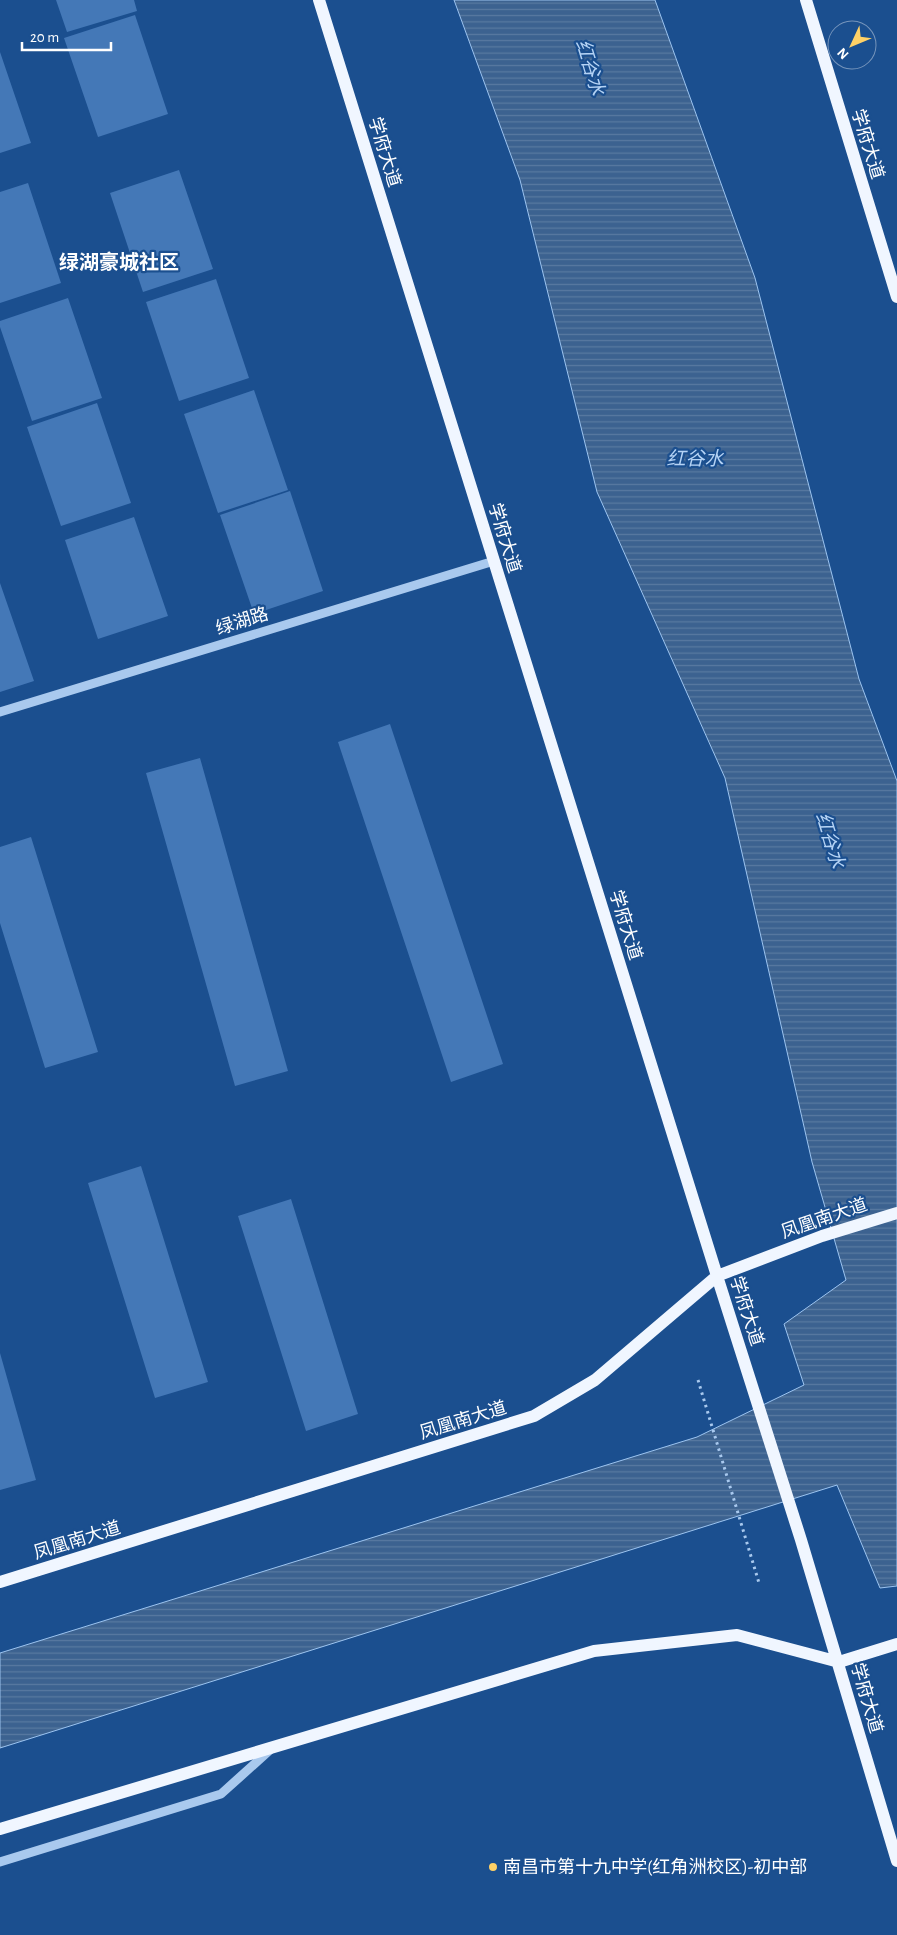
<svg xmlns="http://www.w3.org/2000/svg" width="897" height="1935" font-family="'Alegreya Sans','Noto Sans SC',sans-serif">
	<defs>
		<pattern id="water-rules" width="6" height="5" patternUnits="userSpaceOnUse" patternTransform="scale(1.25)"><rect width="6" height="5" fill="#3c6290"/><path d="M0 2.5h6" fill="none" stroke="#597aa1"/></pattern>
	</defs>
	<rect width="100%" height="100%" fill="#1b4f8f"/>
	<path fill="url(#water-rules)" stroke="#9cc4f0" d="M454 0H655L755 278 859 679 897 781V1586L880 1588 837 1485 0 1748V1653L697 1437 804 1385 784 1324 846 1280 812 1162 725 778 597 492 520 180Z"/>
	<path fill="#4478b7" d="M56 0H134L137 11 67 32Z
		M135 15 168 114 98 137 64 38Z
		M0 52 31 143 0 153Z
		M179 170 213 269 143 292 110 193Z
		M28 183 61 283 0 303V192Z
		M216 279 249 378 179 401 146 302Z
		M68 298 102 398 32 421 0 327V321Z
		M254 390 288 490 218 513 184 414Z
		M97 403 131 503 61 526 27 427Z
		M290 491 323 591 254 614 220 515Z
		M134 517 168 616 98 639 65 540Z
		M0 583 34 681 0 692Z
		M390 724 503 1064 451 1082 338 742Z
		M200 758 288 1071 235 1086 146 773Z
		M31 837 98 1052 45 1068 0 923V847Z
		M141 1166 208 1382 155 1398 88 1183Z
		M291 1199 358 1414 306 1431 238 1216Z
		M0 1353 36 1480 0 1490Z"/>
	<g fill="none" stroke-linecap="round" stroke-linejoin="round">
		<path stroke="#a9c9ee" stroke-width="3" stroke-dasharray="2.5 4" stroke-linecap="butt" d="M698 1380 759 1583"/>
		<path stroke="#a9c9ee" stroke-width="9" d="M0 712 494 561
			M0 1862 221 1794 270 1750"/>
		<path stroke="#f0f6ff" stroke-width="12" d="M319 0 717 1276 801 1540 897 1861
			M806 0 897 297
			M0 1582 534 1416 595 1380 717 1276 822 1236 897 1213
			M0 1829 594 1651 737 1635 839 1662 897 1644"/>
	</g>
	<circle fill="#ffd166" stroke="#1b4f8f" stroke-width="2" cx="493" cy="1867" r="5"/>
	<g text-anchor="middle" stroke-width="4.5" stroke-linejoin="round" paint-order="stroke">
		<g font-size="18" fill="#fff" stroke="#1b4f8f">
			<text transform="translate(868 144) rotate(73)" y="6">学府大道</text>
			<text transform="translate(385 152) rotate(73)" y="6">学府大道</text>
			<text transform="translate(505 538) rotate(73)" y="6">学府大道</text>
			<text transform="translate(242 621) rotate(-17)" y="6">绿湖路</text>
			<text transform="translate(626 925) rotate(73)" y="6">学府大道</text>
			<text transform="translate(824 1218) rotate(-19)" y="6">凤凰南大道</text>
			<text transform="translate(747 1311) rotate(72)" y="6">学府大道</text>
			<text transform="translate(463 1420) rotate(-17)" y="6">凤凰南大道</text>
			<text transform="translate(77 1540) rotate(-17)" y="6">凤凰南大道</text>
			<text transform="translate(867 1698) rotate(74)" y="6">学府大道</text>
		</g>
		<g font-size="18" fill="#fff" stroke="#1b4f8f" text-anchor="start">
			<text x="503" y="1873">南昌市第十九中学(红角洲校区)-初中部</text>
		</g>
		<g font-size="19" font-style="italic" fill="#b5d3f5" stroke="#1b4f8f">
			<text transform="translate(591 67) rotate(73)" y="7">红谷水</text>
			<text x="695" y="465">红谷水</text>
			<text transform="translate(831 840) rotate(73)" y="7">红谷水</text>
		</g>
		<g font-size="20" font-weight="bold" fill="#fff" stroke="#1b4f8f">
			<text x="119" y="269">绿湖豪城社区</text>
		</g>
	</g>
	<g transform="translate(852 45) rotate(226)"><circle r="24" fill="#1b4f8f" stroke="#7695bc"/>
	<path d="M0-4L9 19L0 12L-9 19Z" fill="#ffd166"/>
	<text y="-8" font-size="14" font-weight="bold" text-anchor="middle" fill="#ffffff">N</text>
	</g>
	<path d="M22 42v8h89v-8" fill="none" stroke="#ffffff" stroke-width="2.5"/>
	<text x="30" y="42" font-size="15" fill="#ffffff" stroke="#1b4f8f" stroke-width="4" paint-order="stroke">20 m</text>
</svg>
